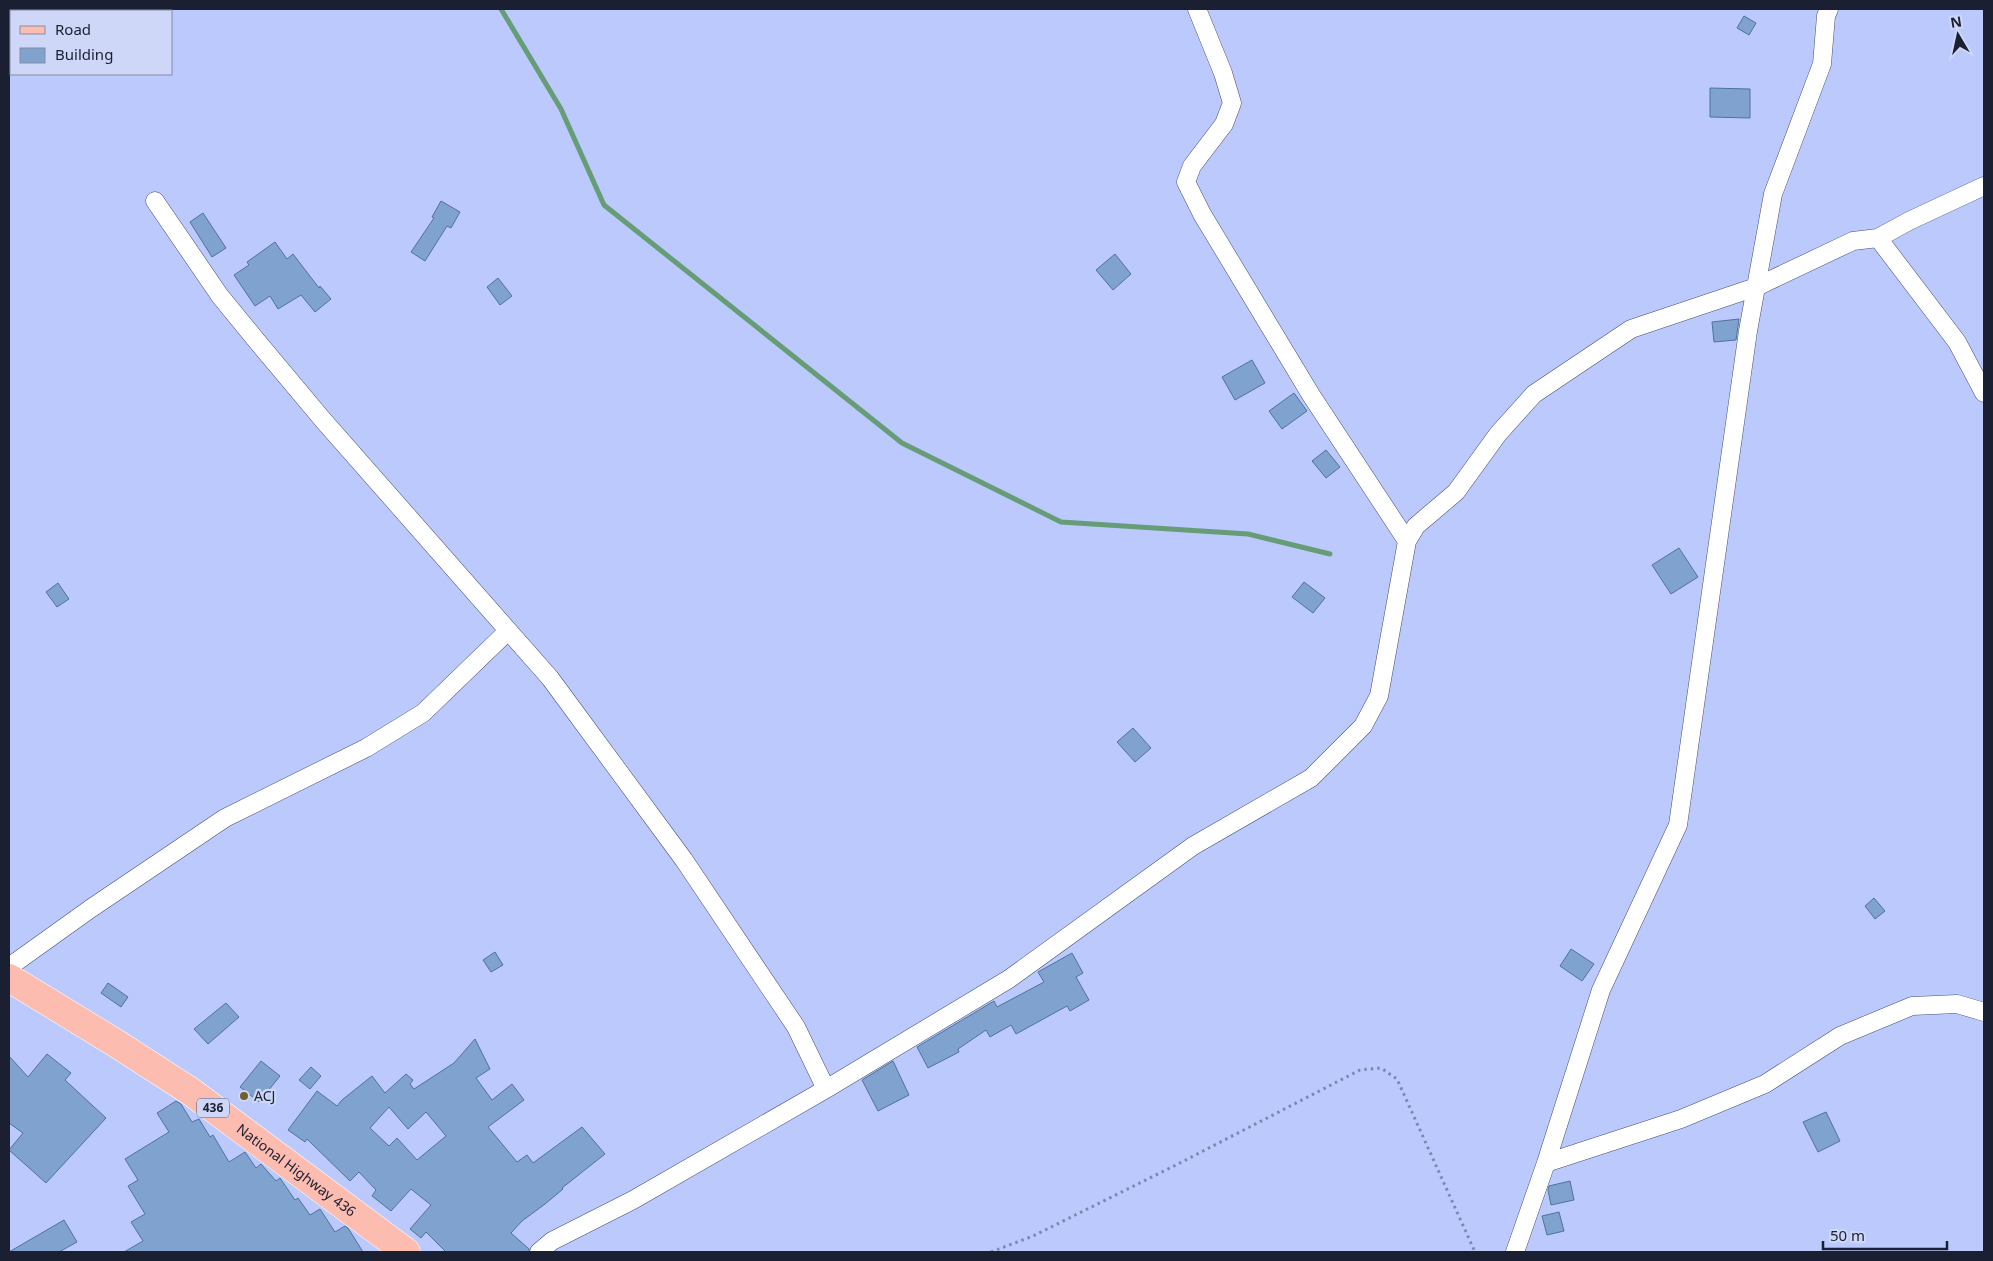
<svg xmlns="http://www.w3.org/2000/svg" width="1993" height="1261" font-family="'Noto Sans',sans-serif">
	<rect width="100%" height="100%" fill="#bbc9fd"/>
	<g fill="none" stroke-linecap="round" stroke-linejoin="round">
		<path stroke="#669c76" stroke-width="5" d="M501 9 561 109 604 205 902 443 1061 522 1248 534 1330 554"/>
	</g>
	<path fill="#7fa3ce" stroke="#50729a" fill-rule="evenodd" d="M1744 16 1756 23 1749 35 1737 28Z
		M1710 88 1750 89V118L1710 117Z
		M441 201 460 212 451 228 447 226 425 261 411 252 434 218 432 217Z
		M203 213 226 248 212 257 190 222Z
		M275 242 287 259 293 254 319 288 320 286 331 299 315 312 301 295 278 309 270 296 255 306 234 275 249 265 247 262Z
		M1115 254 1131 274 1113 290 1096 270Z
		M498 278 512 296 500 305 487 287Z
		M1739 319 1736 340 1714 342 1712 322Z
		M1252 360 1265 383 1235 400 1222 377Z
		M1294 393 1307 411 1282 429 1269 411Z
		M1326 450 1340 467 1326 478 1312 461Z
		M1679 548 1698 577 1671 594 1652 565Z
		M1304 582 1325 598 1313 613 1292 597Z
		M58 583 69 599 57 607 46 592Z
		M1133 728 1151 748 1135 762 1117 742Z
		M1874 898 1885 911 1875 919 1865 906Z
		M1571 949 1594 964 1582 981 1560 966Z
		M495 952 503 965 491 972 483 960Z
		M1072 953 1083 973 1076 977 1089 1000 1070 1011 1067 1006 1016 1034 1011 1025 990 1037 986 1030 958 1049 959 1052 928 1068 917 1047 994 1001 997 1007 1044 982 1038 972Z
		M108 983 128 997 121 1007 101 993Z
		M226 1003 239 1017 208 1044 194 1029Z
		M475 1039 490 1069 476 1078 492 1100 512 1084 524 1100 488 1127 517 1162 527 1155 533 1163 582 1127 605 1154 562 1188 563 1189 545 1204 522 1221 511 1233 529 1249V1252H446L426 1232 421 1238 410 1229 431 1205 411 1189 391 1211 372 1196 376 1190 359 1172 350 1181 307 1139 305 1142 288 1130 317 1091 337 1106 342 1100 372 1076 385 1093 406 1074 413 1080 410 1084 414 1089 454 1063ZM389 1107 408 1129 426 1112 446 1136 417 1160 397 1138 389 1146 370 1128Z
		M47 1054 71 1073 65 1080 106 1118 46 1183 9 1150 23 1133 9 1123V1056L28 1077Z
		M261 1061 280 1076 259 1102 240 1087Z
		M893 1061 909 1095 878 1111 862 1080Z
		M311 1067 321 1076 310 1089 299 1080Z
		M176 1101 181 1104 192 1122 199 1119 210 1137 213 1135 229 1162 245 1152 256 1168 261 1164 276 1181 280 1178 295 1200 298 1198 310 1215 320 1209 335 1232 345 1226 348 1228 363 1252H124L143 1241 131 1222 145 1214 128 1186 138 1180 125 1159 169 1132 157 1113Z
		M1826 1112 1840 1141 1818 1152 1803 1122Z
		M1570 1181 1574 1200 1551 1205 1548 1190 1549 1186Z
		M1559 1212 1564 1231 1547 1235 1542 1216Z
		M64 1220 77 1242 59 1252H9Z"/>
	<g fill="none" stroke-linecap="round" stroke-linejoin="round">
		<defs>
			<path id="minor" d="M1197 9 1223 73 1232 103 1224 124 1192 166 1186 182 1202 214 1311 395 1407 541
				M155 201 220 296 256 340 323 420 550 678 684 860 796 1027 826 1089
				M1878 238 1909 221 1984 186
				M9 967 90 909 225 818 366 748 423 713 508 631
				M1546 1163 1681 1119 1765 1084 1840 1036 1912 1006 1957 1004 1984 1012
				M539 1252 552 1241 633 1200 826 1089 1009 979 1193 846 1311 778 1363 726 1379 696 1407 541 1416 526 1456 492 1498 434 1534 394 1631 329 1756 287 1853 241 1878 238 1957 342 1984 393
				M1515 1252 1546 1163 1601 990 1678 825 1748 331 1773 194 1822 64 1826 16 1829 9"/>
			<g id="primary">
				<path id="s1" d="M9 978 114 1042 190 1091 406 1252"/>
			</g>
		</defs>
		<use href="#minor" stroke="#444f7b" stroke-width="19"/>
		<use href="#primary" stroke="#fff" stroke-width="29"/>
		<path stroke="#7c87ae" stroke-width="3" stroke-dasharray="2.5 4" stroke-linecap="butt" d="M991 1252 1033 1236 1176 1165 1360 1070 1381 1068 1397 1079 1475 1252"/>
		<use href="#minor" stroke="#fff" stroke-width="18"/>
		<use href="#primary" stroke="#fcbcaf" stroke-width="28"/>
	</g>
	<circle fill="#6f602d" stroke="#ced7f7" stroke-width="2" cx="244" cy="1096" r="5"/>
	<g text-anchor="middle" stroke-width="4.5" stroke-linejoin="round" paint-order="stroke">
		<rect fill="#ced7f7" stroke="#50566d" stroke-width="1" x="197" y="1098.5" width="32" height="19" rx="4"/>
		<g font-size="12" font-weight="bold" fill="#1a1f32">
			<text x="213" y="1112">436</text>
		</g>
		<g font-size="14" fill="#1a1f32" stroke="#ced7f7" text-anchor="start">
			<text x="254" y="1101">ACJ</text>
		</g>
		<g font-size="14" fill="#1a1f32" stroke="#ced7f7">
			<text dy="5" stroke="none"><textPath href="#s1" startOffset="346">National Highway 436</textPath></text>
		</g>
	</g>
	<rect width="1993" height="1261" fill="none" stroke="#1a1f32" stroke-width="20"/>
	<rect x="10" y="10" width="162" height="65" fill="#ced7f7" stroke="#868da8"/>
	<rect x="20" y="26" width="25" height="8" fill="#fcbcaf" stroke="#868da8"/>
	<text x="55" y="35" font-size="15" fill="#1a1f32">Road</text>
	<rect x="20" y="48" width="25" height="15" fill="#7fa3ce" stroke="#868da8"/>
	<text x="55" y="60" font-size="15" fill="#1a1f32">Building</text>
	<g transform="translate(1958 35) rotate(351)" stroke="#ced7f7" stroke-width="4" paint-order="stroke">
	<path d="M0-4L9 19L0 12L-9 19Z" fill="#1a1f32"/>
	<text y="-8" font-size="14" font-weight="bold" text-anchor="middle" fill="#1a1f32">N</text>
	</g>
	<path d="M1823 1241v8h124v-8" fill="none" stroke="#1a1f32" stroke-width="2.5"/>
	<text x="1830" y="1241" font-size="15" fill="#1a1f32" stroke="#ced7f7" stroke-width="4" paint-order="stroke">50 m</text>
</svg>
